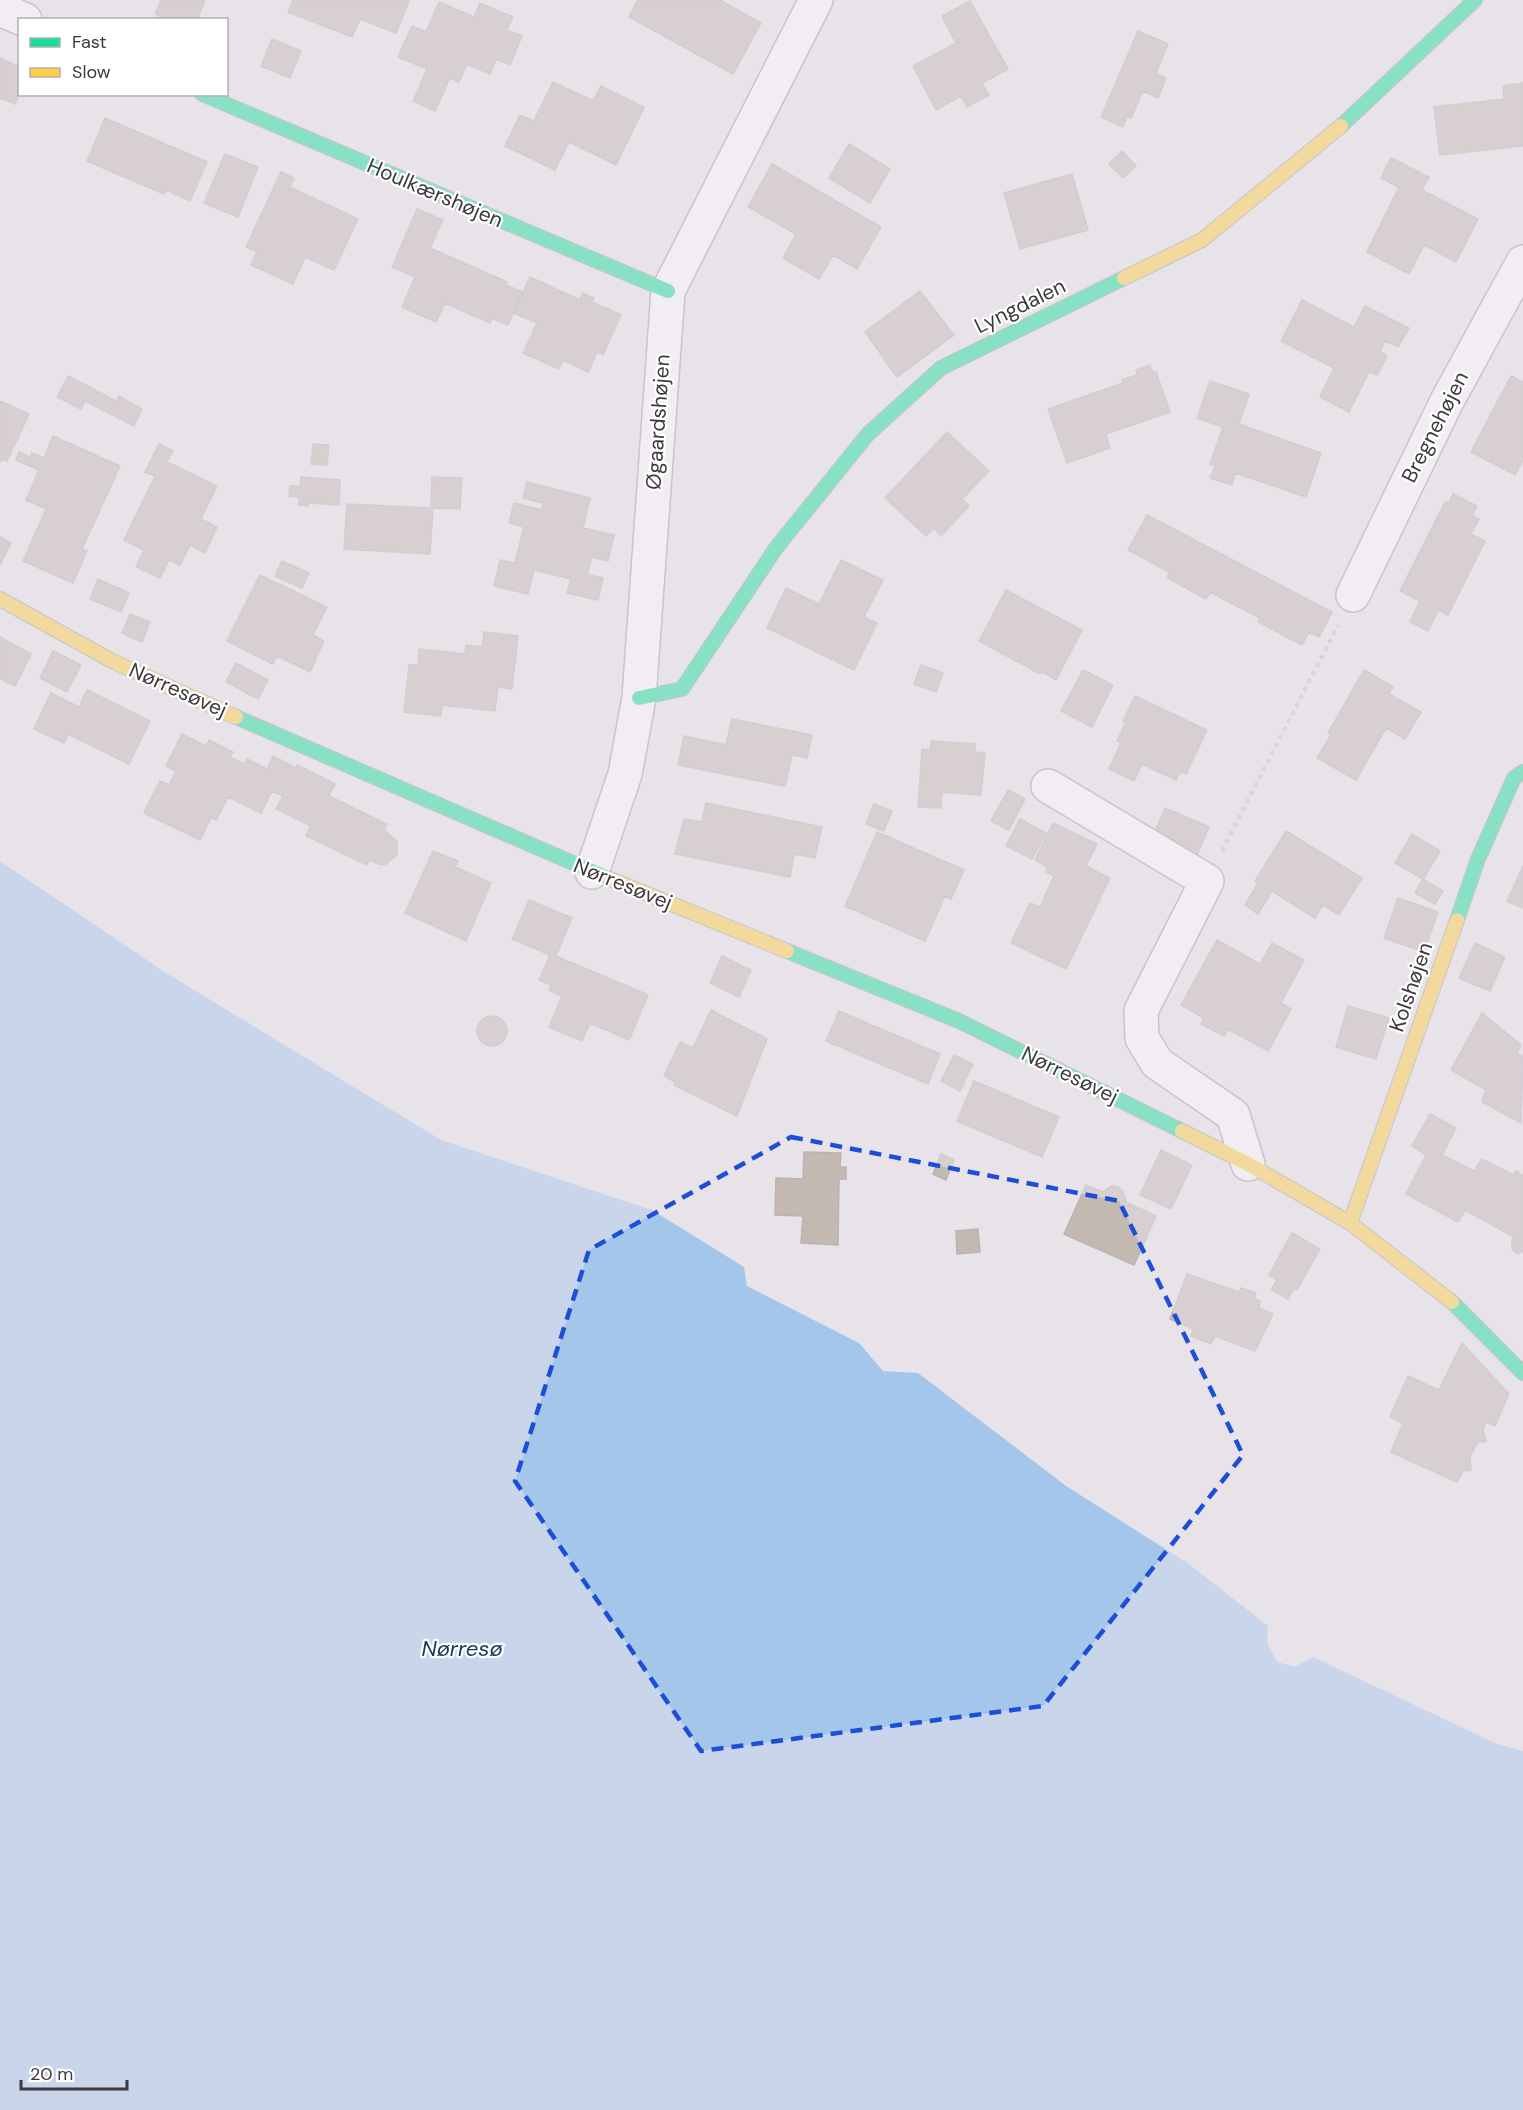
<svg xmlns="http://www.w3.org/2000/svg" width="1523" height="2110" font-family="'DM Sans',sans-serif">
	<rect width="100%" height="100%" fill="#e8e2e9"/>
	<path fill="#a4c6eb" d="M0 861 166 973 441 1140 652 1210 744 1267 747 1286 859 1343 883 1371 918 1373 1066 1486 1189 1564 1268 1626 1267 1643 1277 1662 1295 1667 1313 1657 1497 1744 1523 1751V2110H0Z"/>
	<path fill="#c4b9b1" stroke="#b8b4b5" stroke-width="1.5" d="M161 0H205L197 20H167L155 14Z
		M293 0H407L409 1 396 33 360 19 352 37 288 12Z
		M638 0H720L761 23 733 74 629 17Z
		M970 1 1008 69 982 83 989 95 967 107 961 96 936 110 913 66 956 43 942 16Z
		M439 2 474 17 480 3 513 17 507 30 522 36 510 65 496 59 490 74 467 64 459 82 450 78 435 111 413 101 427 69 398 57 412 26 426 32Z
		M1138 31 1168 44 1156 73 1166 78 1158 98 1143 91 1131 118 1127 116 1123 127 1101 117Z
		M272 39 301 51 290 78 261 66Z
		M0 58 20 67V93L15 104 0 98Z
		M553 82 593 101 601 86 644 107 616 165 569 142 555 170 505 146 520 115 534 121Z
		M1523 83V146L1440 155 1434 107 1504 99 1503 86Z
		M105 118 207 162 190 201 166 190 164 194 87 161Z
		M849 144 890 169 870 203 829 178Z
		M1122 151 1136 166 1123 178 1109 164Z
		M225 154 258 167 238 217 204 203Z
		M1391 158 1429 177 1422 190 1478 219 1456 262 1424 245 1409 274 1367 252 1399 187 1381 178Z
		M772 164 881 227 857 269 833 255 819 279 783 258 796 234 748 207Z
		M281 172 294 178 290 187 358 219 334 270 305 257 293 284 251 265 257 252 246 247Z
		M1072 174 1088 230 1020 249 1004 193Z
		M417 209 443 220 430 248 507 282 506 285 522 292 508 325 492 318 490 323 445 303 436 322 402 307 415 277 392 267Z
		M530 277 580 300 583 293 594 298 592 302 621 315 603 355 597 352 588 372 563 360 559 369 523 353 537 323 514 313Z
		M920 291 954 335 897 377 865 332Z
		M1302 300 1354 327 1365 306 1409 328 1398 347 1385 341 1380 352 1387 356 1377 375 1369 372 1349 412 1320 397 1334 368 1281 341Z
		M1150 365 1153 373 1156 372 1170 412 1106 434 1110 448 1067 463 1048 409 1123 383 1122 380 1137 375 1136 370Z
		M68 376 116 401 119 396 142 409 134 426 85 401 81 409 57 397Z
		M1511 376 1523 382V460L1515 475 1471 452Z
		M1210 381 1249 394 1239 424 1321 453 1306 497 1235 473 1232 485 1210 478 1215 466 1210 464 1223 427 1197 418Z
		M0 401 29 414 7 461 2 459 0 463Z
		M947 432 989 471 962 499 969 506 941 536 934 528 926 536 885 498Z
		M53 436 120 466 82 549 87 551 73 583 23 561 46 509 26 500 39 470 16 460 19 452 30 457 32 453 44 458Z
		M159 444 173 451 167 462 217 486 201 519 217 527 205 553 190 545 180 565 169 560 160 578 136 567 144 550 124 540 155 476 145 472Z
		M313 444 329 445 327 465 311 464Z
		M301 477 340 480 339 505 308 503V506L299 505V497L289 496 290 486H300Z
		M432 477 462 478 460 509 433 508 430 554 344 549 347 504 431 508Z
		M527 482 590 498 583 528 614 535 608 561 592 557 587 574 603 578 598 600 567 593 571 579 534 570 528 594 494 586 500 560 515 563 524 527 509 523 514 503 542 510 543 503 523 498Z
		M1453 494 1477 506 1472 516 1479 519 1471 534 1485 541 1448 615 1438 610 1428 631 1410 622 1420 601 1400 591 1445 502 1449 503Z
		M1147 515 1332 612 1319 637 1309 632 1302 645 1258 622 1260 618 1210 592 1206 599 1167 578 1169 572 1128 550Z
		M0 537 11 543 0 565Z
		M841 560 883 580 864 617 877 623 854 670 767 628 786 588 819 604Z
		M282 561 309 573 302 588 275 576Z
		M260 575 327 607 313 635 324 641 310 672 277 656 273 664 227 641Z
		M98 579 129 593 121 612 90 599Z
		M1006 590 1082 630 1056 680 1041 671 1040 674 979 641Z
		M130 614 150 622 142 642 122 633Z
		M484 632 518 636 512 689 498 687 495 711 442 705 441 716 404 712 409 665H418L419 649 465 654 466 645 482 647Z
		M0 637 31 654 15 686 0 679Z
		M53 651 81 665 67 692 40 678Z
		M236 663 268 680 258 699 226 682Z
		M921 665 943 673 936 692 914 684Z
		M1083 670 1113 685 1092 727 1061 711Z
		M1364 670 1393 687 1389 694 1421 712 1405 739 1386 728 1356 780 1317 758 1331 735 1328 733Z
		M87 690 150 721 129 764 68 734 64 743 34 729 51 693 79 707Z
		M1135 696 1207 730 1186 774 1180 772 1176 780 1142 764 1134 781 1109 769 1121 743 1117 741 1126 722 1123 721Z
		M732 719 812 735 807 758 792 755 785 786 678 765 684 736 726 745Z
		M182 734 206 746 209 740 233 752 230 757 244 764 247 759 267 769 273 756 296 768 297 765 335 784 329 796 387 824 384 830 397 841V855L386 864 381 865 369 860 367 865 306 836 311 826 276 809 283 796 272 791 261 813 228 797 216 820 211 818 200 840 144 813 160 781 169 785 176 771 166 766Z
		M931 741 975 744V752L985 753 981 795 942 792 941 808 918 807 922 749 930 750Z
		M1008 790 1025 799 1009 830 991 821Z
		M706 803 822 827 815 858 794 854 790 877 675 854 684 819 702 822Z
		M874 804 892 811 884 831 866 824Z
		M1165 808 1209 827 1196 858 1152 838Z
		M1020 819 1046 833 1032 859 1006 846Z
		M1053 823 1097 844 1086 866 1110 878 1066 969 1011 943 1030 903 1040 907 1054 876 1046 872 1048 867 1035 860Z
		M1286 831 1362 878 1339 915 1323 905 1315 918 1272 891 1258 914 1245 905 1258 883 1255 881Z
		M877 832 964 870 951 899 945 896 925 941 845 906Z
		M1412 834 1440 851 1423 879 1395 863Z
		M433 851 458 861 455 867 491 883 466 941 405 913Z
		M1523 866V908L1507 901Z
		M1423 879 1443 891 1435 904 1415 893Z
		M1398 898 1438 912 1424 952 1384 938Z
		M529 900 572 918 556 956 648 995 629 1040 590 1023 582 1041 549 1027 562 996 549 990 551 985 539 980 550 955 512 939Z
		M1217 940 1260 964 1272 943 1304 960 1281 1003 1291 1009 1268 1051 1228 1029 1224 1036 1201 1024 1204 1018 1181 1005Z
		M1475 943 1505 957 1490 991 1459 978Z
		M722 956 751 970 739 997 710 983Z
		M1348 1006 1389 1018 1376 1059 1336 1047Z
		M711 1010 767 1039 737 1116 674 1085 675 1082 664 1076 680 1042 693 1048Z
		M839 1011 940 1054 928 1084 826 1041Z
		M1482 1013 1521 1045 1517 1053 1523 1057 1521 1123 1482 1102 1486 1090 1451 1070Z
		M477 1031a15 15 0 1 1 30 0a15 15 0 1 1-30 0Z
		M954 1055 973 1064 960 1091 941 1081Z
		M974 1081 1059 1117 1042 1157 957 1121Z
		M1430 1114 1456 1128 1442 1155 1474 1171 1482 1159 1513 1175 1516 1171 1523 1175V1251L1517 1254 1512 1249V1239L1516 1238 1465 1210 1458 1222 1406 1194 1426 1155 1412 1146Z
		M1161 1150 1192 1165 1171 1209 1140 1195Z
		M804 1152 841 1153 840 1167H846V1179H839L838 1245 801 1243 803 1216 775 1215 776 1178 803 1179Z
		M941 1154 954 1160 946 1180 933 1174Z
		M1086 1185 1103 1192 1111 1186 1118 1187 1123 1191 1126 1202 1156 1216 1134 1265 1064 1234Z
		M978 1229 980 1252 957 1254 956 1231Z
		M1292 1233 1320 1249 1297 1290 1294 1288 1288 1299 1271 1290 1277 1280 1269 1275Z
		M1187 1274 1239 1292 1241 1288 1256 1293 1254 1299 1260 1301 1259 1308 1273 1314 1255 1351 1215 1336 1211 1344 1191 1336 1193 1329 1170 1319Z
		M1462 1343 1509 1394 1495 1426 1486 1422 1483 1429 1486 1441 1477 1443 1470 1457 1471 1470 1463 1471 1457 1482 1391 1452 1403 1423 1390 1417 1408 1376 1439 1390Z"/>
	<g fill="none" stroke-linecap="round" stroke-linejoin="round">
		<defs>
			<path id="street" d="M0 9 25 20
				M1353 595 1447 401 1523 262
				M1048 786 1207 881 1141 1011 1142 1038 1157 1063 1233 1115 1248 1164
				M592 872 625 774 639 698 668 291 816 0"/>
			<path id="fast" d="M202 94 668 291
				M1341 126 1475 0
				M639 698 682 689 776 548 868 434 941 368 1124 278
				M236 717 610 879
				M1457 920 1478 859 1514 778 1523 772
				M787 951 959 1021 1182 1131
				M1452 1302 1523 1373"/>
			<path id="slow" d="M1124 278 1202 240 1341 126
				M0 599 112 661 236 717
				M610 879 787 951
				M1182 1131 1248 1164 1350 1223 1452 1302
				M1350 1223 1457 920"/>
		</defs>
		<use href="#street" stroke="#a5a1a6" stroke-width="36"/>
		<use href="#fast" stroke="#a5a1a6" stroke-width="16"/>
		<use href="#slow" stroke="#a5a1a6" stroke-width="16"/>
		<path stroke="#c6c4c7" stroke-width="4" stroke-dasharray="4.5 4.5" stroke-linecap="butt" d="M1222 851 1338 625"/>
		<use href="#street" stroke="#fcfbfc" stroke-width="33"/>
		<use href="#fast" stroke="#16e098" stroke-width="14"/>
		<use href="#slow" stroke="#ffcf43" stroke-width="14"/>
	</g>
	<path d="M0 0H1523V2110H0ZM791 1137 1119 1201 1243 1455 1043 1706 701 1751 515 1481 589 1250Z" fill="#e8e2e9" fill-opacity=".55" fill-rule="evenodd"/>
	<path fill="none" stroke="#1d4ed8" stroke-width="4.5" stroke-dasharray="12 8" stroke-linejoin="round" d="M791 1137 1119 1201 1243 1455 1043 1706 701 1751 515 1481 589 1250Z"/>
	<g text-anchor="middle" stroke-width="4.5" stroke-linejoin="round" paint-order="stroke">
		<g font-size="21" fill="#3d393e" stroke="#fff">
			<text transform="translate(435 193) rotate(23)" y="7">Houlkærshøjen</text>
			<text transform="translate(1020 306) rotate(-26)" y="7">Lyngdalen</text>
			<text transform="translate(658 422) rotate(-86)" y="7">Øgaardshøjen</text>
			<text transform="translate(1435 427) rotate(-63)" y="7">Bregnehøjen</text>
			<text transform="translate(178 690) rotate(24)" y="7">Nørresøvej</text>
			<text transform="translate(623 884) rotate(22)" y="7">Nørresøvej</text>
			<text transform="translate(1411 987) rotate(-71)" y="7">Kolshøjen</text>
			<text transform="translate(1070 1075) rotate(26)" y="7">Nørresøvej</text>
		</g>
		<g font-size="22" font-style="italic" fill="#14395a" stroke="#fff">
			<text x="462" y="1656">Nørresø</text>
		</g>
	</g>
	<rect x="18" y="18" width="210" height="78" fill="#ffffff" stroke="#b1b0b2" stroke-width="1.5"/>
	<rect x="30" y="38" width="30" height="9" fill="#16e098" stroke="#b1b0b2" stroke-width="1.5"/>
	<text x="72" y="48" font-size="18" fill="#3d393e">Fast</text>
	<rect x="30" y="68" width="30" height="9" fill="#ffcf43" stroke="#b1b0b2" stroke-width="1.5"/>
	<text x="72" y="78" font-size="18" fill="#3d393e">Slow</text>
	<path d="M21 2080v9h106v-9" fill="none" stroke="#3d393e" stroke-width="3"/>
	<text x="30" y="2080" font-size="18" fill="#3d393e" stroke="#ffffff" stroke-width="4.5" paint-order="stroke">20 m</text>
</svg>
